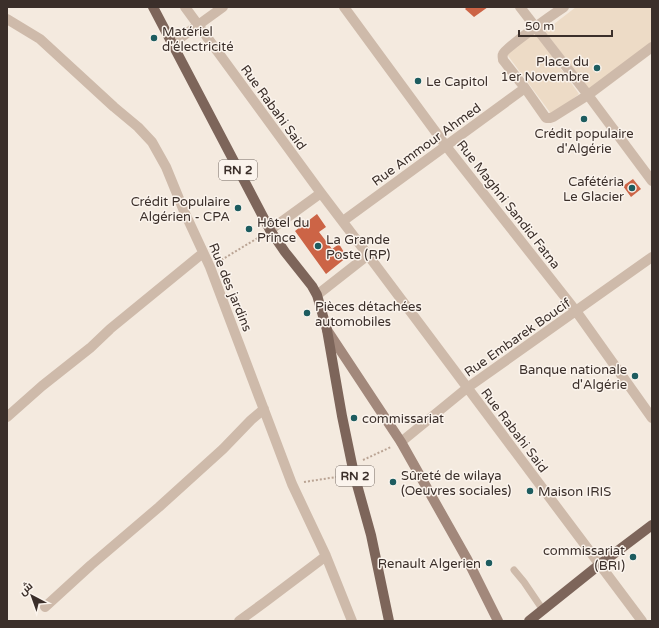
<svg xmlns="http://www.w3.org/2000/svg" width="659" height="628" font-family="'Varela Round',Cairo,sans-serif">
	<rect width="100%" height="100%" fill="#f4eadf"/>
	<path fill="#eddbc6" d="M576 7H652V45L590 92 545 31Z
		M533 30 579 94 552 115 506 53Z"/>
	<path fill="#cc6446" d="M467 7H488L474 17 465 9Z
		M633 179 641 189 631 197 623 186Z
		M317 214 326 227 319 232 332 249 339 244 347 257 326 274 295 231Z"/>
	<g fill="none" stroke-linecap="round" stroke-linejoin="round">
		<path stroke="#baa494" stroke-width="2" stroke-dasharray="2 2" stroke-linecap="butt" d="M218 262 261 236
			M363 460 391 447
			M304 482 343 476"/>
		<path stroke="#cebaaa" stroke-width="7" d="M514 570 524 582 543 610"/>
		<path stroke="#cebaaa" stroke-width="10" d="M185 7 321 193 368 255 317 295
			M344 7 446 146 576 311 652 418
			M520 7 588 95 652 181
			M564 7C555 13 505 48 503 54 502 56 503 58 503 60L525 88 546 118H550L553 117 588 95 652 47
			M7 19 40 39 114 107 138 127 152 142 166 167 184 211 210 267 292 484 326 556 352 621
			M172 44 223 7
			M343 221 525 88
			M270 230 321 193
			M368 255 642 621
			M7 417 42 386 90 348 110 329 203 253
			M401 442 467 388 652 257
			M45 607 91 565 159 507 223 449 251 420 264 409
			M239 621 265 602 326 556"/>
		<path stroke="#a2887b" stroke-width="10" d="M327 330 401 442 467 559 498 621"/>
		<path stroke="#7d655a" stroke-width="10" d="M153 7 270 230 285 252 312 286 317 295 327 330 342 416 354 474 371 535 389 621
			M529 621 599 565 652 525"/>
	</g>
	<g fill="#1d5c5f" stroke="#fbf4ed" stroke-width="1.5">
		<circle cx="154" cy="38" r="4"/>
		<circle cx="597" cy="68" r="4"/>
		<circle cx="418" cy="81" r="4"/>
		<circle cx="584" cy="119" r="4"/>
		<circle cx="632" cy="188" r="4"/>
		<circle cx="238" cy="208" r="4"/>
		<circle cx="249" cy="229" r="4"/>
		<circle cx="318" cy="246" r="4"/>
		<circle cx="307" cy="313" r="4"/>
		<circle cx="635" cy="376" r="4"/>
		<circle cx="354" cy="418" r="4"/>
		<circle cx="393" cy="482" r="4"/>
		<circle cx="530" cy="491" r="4"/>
		<circle cx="633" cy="557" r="4"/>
		<circle cx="489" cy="563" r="4"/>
	</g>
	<g text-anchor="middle" stroke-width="3" stroke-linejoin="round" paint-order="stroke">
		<g fill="#fbf4ed" stroke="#756a64" stroke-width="1">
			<rect x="219" y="160" width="38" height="20" rx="3"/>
			<rect x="336" y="466" width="38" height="20" rx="3"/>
		</g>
		<g font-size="12" font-weight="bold" fill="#3b2f2a">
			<text x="238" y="174">RN 2</text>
			<text x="355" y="480">RN 2</text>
		</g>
		<g font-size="13" fill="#3b2f2a" stroke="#fbf4ed" text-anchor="start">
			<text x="162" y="36">Matériel<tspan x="162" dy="15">d'électricité</tspan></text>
			<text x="589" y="66" text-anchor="end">Place du<tspan x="589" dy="15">1er Novembre</tspan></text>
			<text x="426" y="86">Le Capitol</text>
			<text x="584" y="138" text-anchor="middle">Crédit populaire<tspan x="584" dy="15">d'Algérie</tspan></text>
			<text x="624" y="186" text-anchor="end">Cafétéria<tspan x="624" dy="15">Le Glacier</tspan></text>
			<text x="230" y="206" text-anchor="end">Crédit Populaire<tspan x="230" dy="15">Algérien - CPA</tspan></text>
			<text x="257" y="227">Hôtel du<tspan x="257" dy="15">Prince</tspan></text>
			<text x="326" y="244">La Grande<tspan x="326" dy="15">Poste (RP)</tspan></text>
			<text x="315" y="311">Pièces détachées<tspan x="315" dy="15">automobiles</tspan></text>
			<text x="627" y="374" text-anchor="end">Banque nationale<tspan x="627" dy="15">d'Algérie</tspan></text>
			<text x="362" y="423">commissariat</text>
			<text x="401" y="480">Sûreté de wilaya<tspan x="401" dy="15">(Oeuvres sociales)</tspan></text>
			<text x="538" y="496">Maison IRIS</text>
			<text x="625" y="555" text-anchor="end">commissariat<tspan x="625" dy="15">(BRI)</tspan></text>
			<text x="481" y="568" text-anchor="end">Renault Algerien</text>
		</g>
		<g font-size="13" fill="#3b2f2a" stroke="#fbf4ed">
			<text transform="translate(274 107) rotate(54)" y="5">Rue Rabahi Said</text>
			<text transform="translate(426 144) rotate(-36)" y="5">Rue Ammour Ahmed</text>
			<text transform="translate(509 204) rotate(52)" y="5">Rue Maghni Sandid Fatna</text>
			<text transform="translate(231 287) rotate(68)" y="5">Rue des jardins</text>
			<text transform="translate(517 337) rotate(-35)" y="5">Rue Embarek Boucif</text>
			<text transform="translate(515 430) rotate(53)" y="5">Rue Rabahi Said</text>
		</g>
	</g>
	<rect width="659" height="628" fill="none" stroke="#3b2f2a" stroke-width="16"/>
	<g transform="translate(32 596) rotate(319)" stroke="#fbf4ed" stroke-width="3" paint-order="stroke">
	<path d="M0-3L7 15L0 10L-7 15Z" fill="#3b2f2a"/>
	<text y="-6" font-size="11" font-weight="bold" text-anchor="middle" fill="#3b2f2a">ش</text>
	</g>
	<path d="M519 30v6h93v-6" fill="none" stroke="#3b2f2a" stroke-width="2"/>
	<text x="525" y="30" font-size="12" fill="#3b2f2a" stroke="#fbf4ed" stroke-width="3" paint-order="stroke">50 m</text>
</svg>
